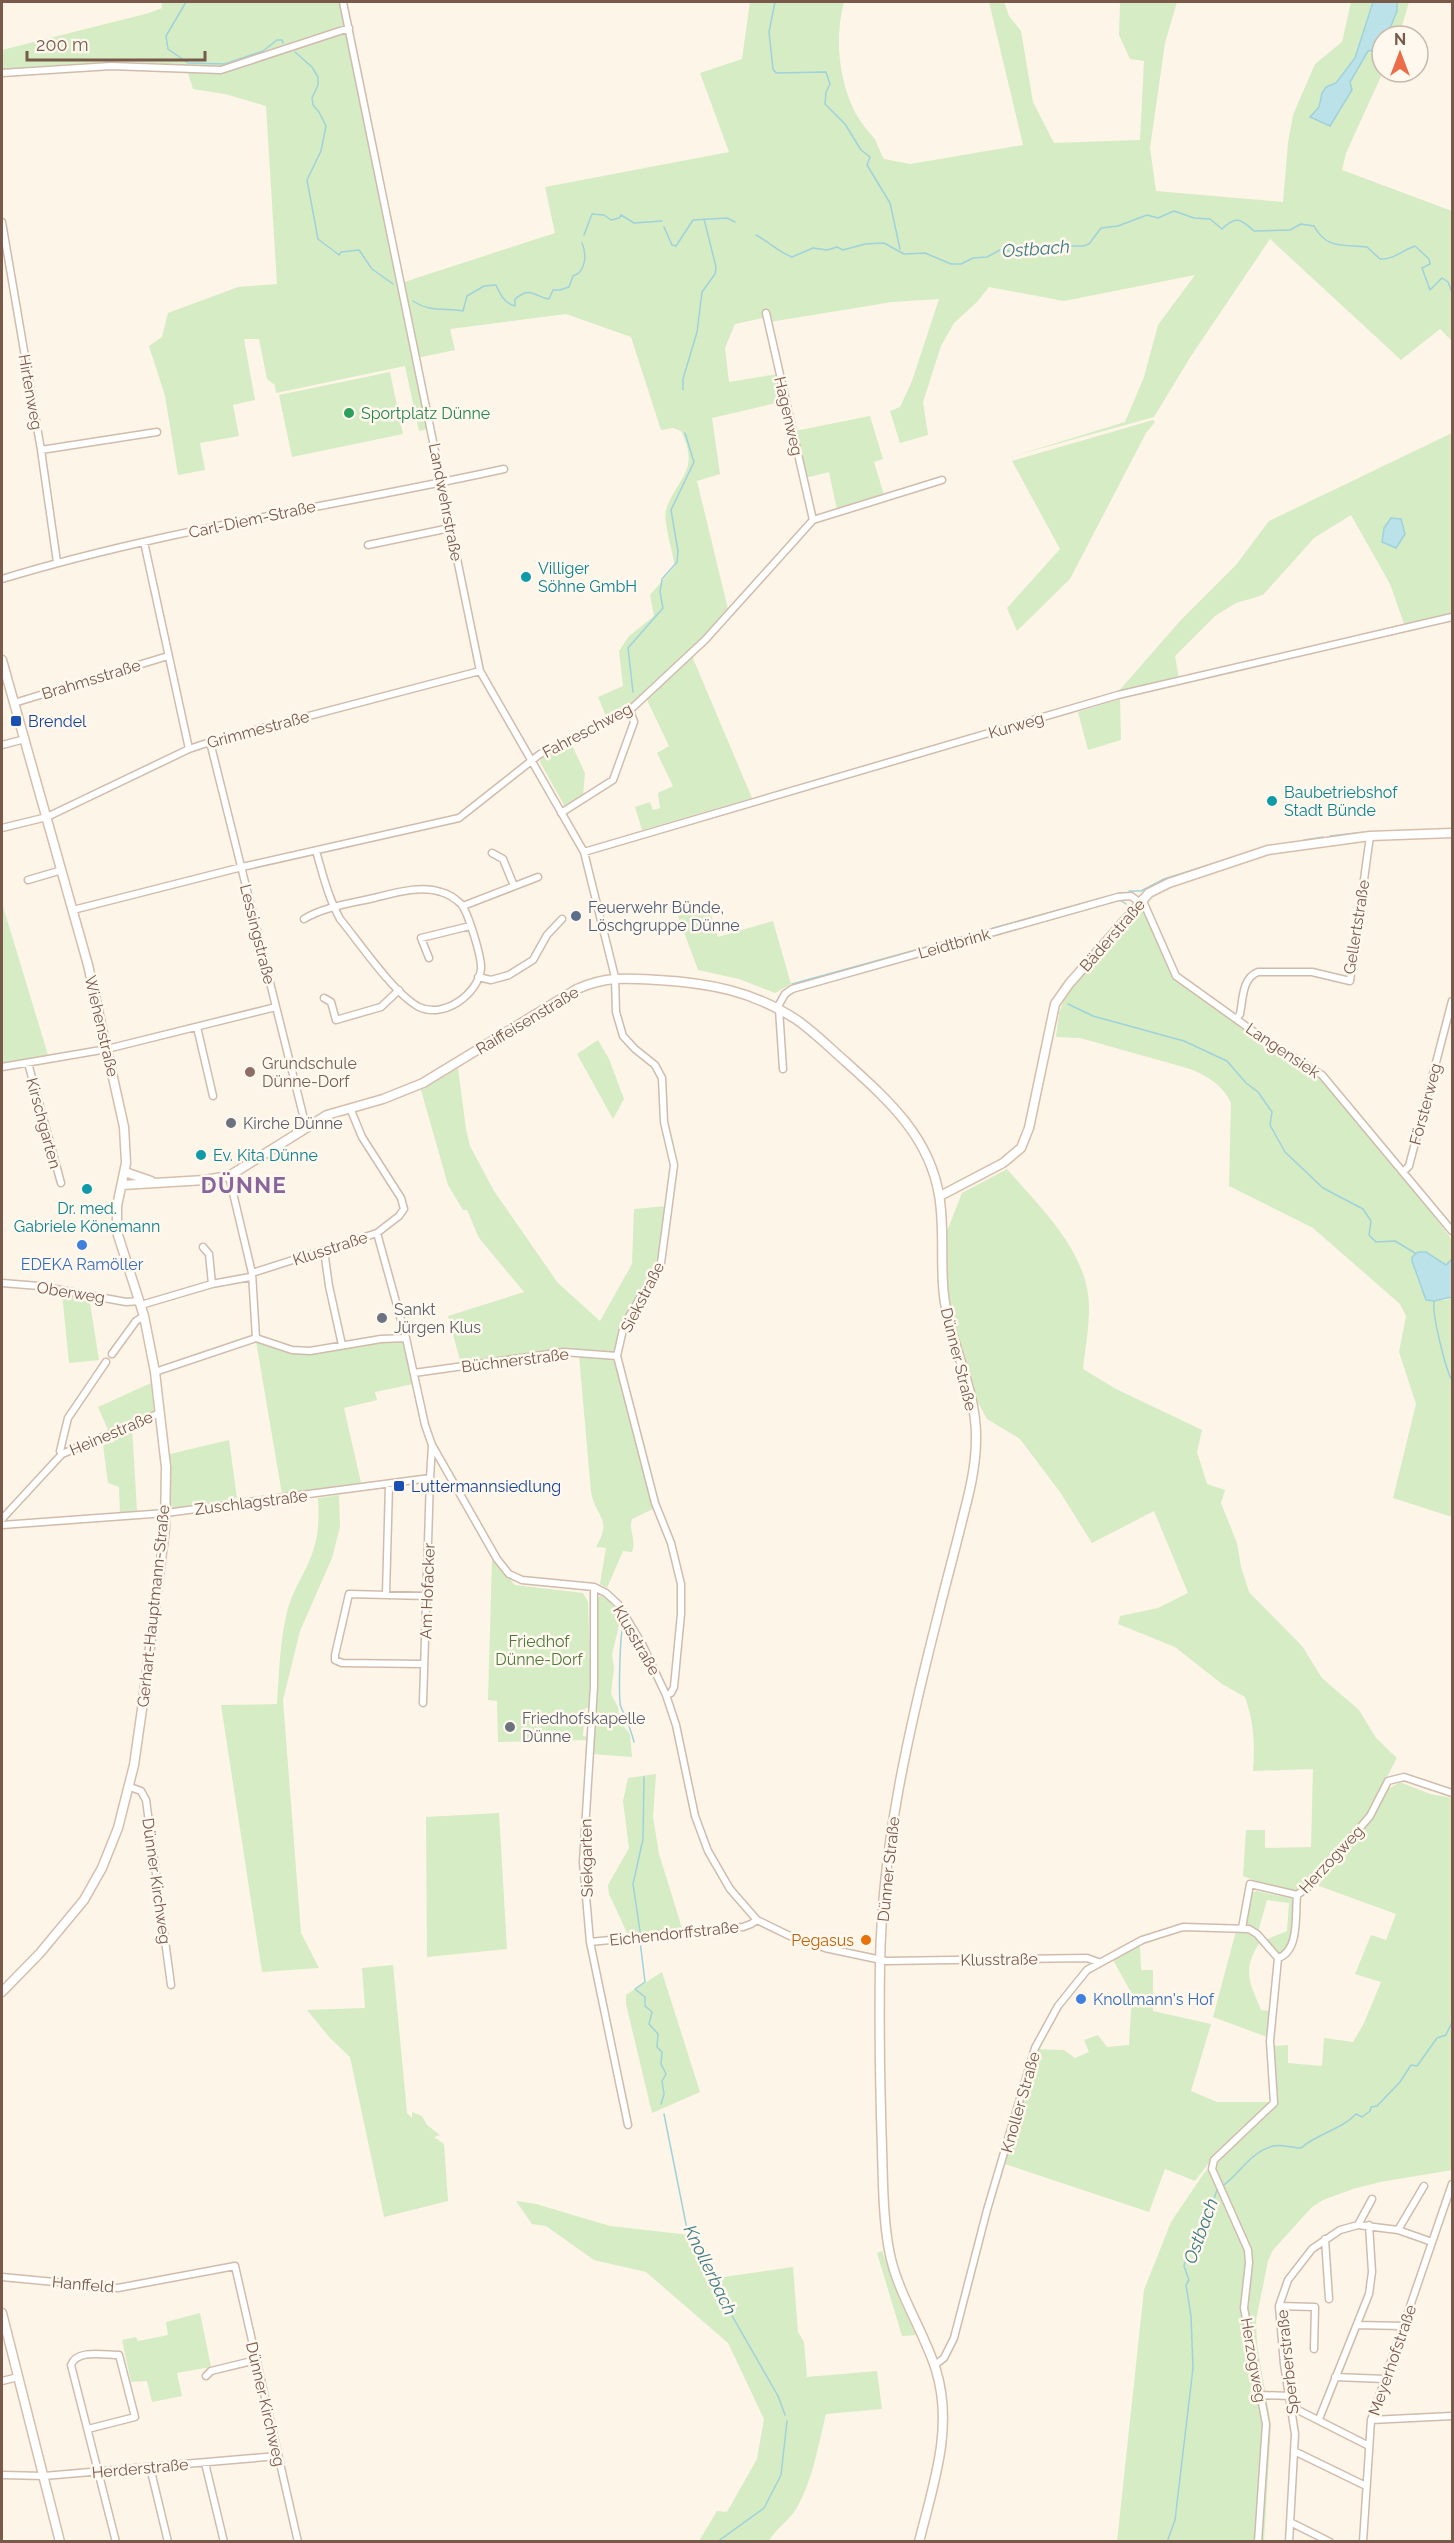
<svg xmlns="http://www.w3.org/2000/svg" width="1454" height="2543" font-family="Raleway,sans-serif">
	<rect width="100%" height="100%" fill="#fdf5e7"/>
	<path fill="#d5ecc4" d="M161 2H340L398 284 555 233 545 187 729 152 700 73 742 59 750 2H844C835 35 838 76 853 108 858 119 866 129 874 138 878 144 880 153 884 159L910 164 1023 145 989 2H1004L1009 16 1021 31 1033 102 1054 143 1140 140 1144 61 1130 59 1119 35 1120 2H1177L1165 43 1150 148 1156 191 1283 202 1288 143 1293 115 1315 64 1342 42 1351 2H1373L1355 58 1336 83 1326 87 1322 93 1319 107 1350 82 1368 51 1378 49 1382 43 1383 72 1346 153 1342 170 1452 211V341L1440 329 1401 360 1270 239 1191 356 1154 417 1010 457 1125 422 1144 377 1158 325 1195 275 1064 301 989 287 977 302 954 323 941 346 923 402 928 435 900 443 890 411 900 407 912 381 939 299 892 302 770 322 768 317 735 324 725 348 729 382 778 374 785 401 712 418 720 474 697 481 728 609C693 650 654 693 608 721L598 697 623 686 619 651 629 636 654 616 650 595 675 566C673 554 663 520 666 510 677 477 701 471 681 431L673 428 661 430 631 337 566 314 450 329 455 350 412 359 428 429 419 431 405 366 276 393 275 385 267 379 259 339H244L255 400 233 405 239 436 200 443 205 470 178 475 165 396 149 346 162 337 168 313 238 287 277 284 266 106 225 94 193 89 186 67C126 57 63 65 2 69V50L149 13 162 8Z
		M1397 2H1409L1399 36H1386L1397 11Z
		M390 372 403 434 292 457 279 395Z
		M870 416 883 459 874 462 884 495 837 510 829 472 805 478 795 431Z
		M1153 420 1155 422 1146 433 1070 579 1017 631 1007 608 1060 549 1012 461Z
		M1452 433V614L1404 624 1390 584 1351 515 1314 538 1263 595 1236 603 1215 616 1175 656 1179 678 1117 693 1181 620 1236 565 1269 521Z
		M692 656 752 798 642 830 635 807 650 802 653 810 660 808 658 793 673 786 657 753 669 746 647 700Z
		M1120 699 1121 740 1088 750 1078 712Z
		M570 741 585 773 583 795 565 807 540 762 541 758Z
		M2 903 48 1055 2 1063Z
		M708 906 718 937 773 921 791 984 775 993 739 979 698 970 678 916Z
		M1141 911 1145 912 1168 968 1175 978 1237 1023 1321 1078 1401 1173 1452 1240V1259L1450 1263 1443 1265 1434 1256 1414 1269 1426 1300H1446L1452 1297V1517L1393 1498 1416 1404 1399 1352 1406 1316 1400 1304 1313 1228 1229 1186 1231 1103C1223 1085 1205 1074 1187 1068L1080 1038 1056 1037 1059 1013 1067 992Z
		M598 1040 609 1059 624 1099 613 1119 577 1054Z
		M458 1068 466 1129 470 1146 494 1191 558 1283 600 1321 632 1264 634 1209 667 1206 660 1263 621 1324 615 1350 610 1352 564 1348 461 1364 448 1316 524 1292 479 1238 467 1210H463L448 1185 421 1090Z
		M1007 1169C1041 1208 1090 1254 1089 1309 1089 1329 1085 1350 1083 1369L1116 1389 1202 1430 1197 1452 1207 1484 1225 1490 1221 1503 1237 1543 1241 1567 1249 1592 1302 1646 1322 1678 1359 1710 1376 1738 1397 1758 1366 1816 1305 1888 1290 1893 1243 1876 1246 1830H1265V1848L1311 1847 1313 1769 1253 1771C1255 1745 1254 1722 1245 1697L1222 1684 1175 1647 1118 1624 1120 1616 1158 1608 1188 1593 1154 1511 1092 1543 1060 1492 1020 1439 987 1419 975 1397 948 1309 945 1249 947 1231 962 1193Z
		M62 1293 89 1297 99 1360 69 1363Z
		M382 1340H404L413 1384 375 1392 377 1400 344 1408 361 1483 282 1494 256 1341 292 1351Z
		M579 1355 614 1358 653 1509 632 1519C628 1532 637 1538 632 1552L623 1551 607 1588 600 1584 606 1548 596 1547C613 1518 596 1518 591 1492Z
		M151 1383 154 1411 109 1432 98 1407Z
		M132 1427 137 1511 120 1513 119 1487 108 1483 103 1445 114 1442V1435Z
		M229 1440 237 1498 174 1508 171 1506 170 1454Z
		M339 1495 340 1527 332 1558 300 1631 283 1700 301 1933 319 1968 262 1972 221 1705 277 1704C279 1673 280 1638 288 1608 294 1587 308 1569 314 1548 319 1532 319 1514 318 1498Z
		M492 1560 515 1585 583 1593 588 1602 591 1698 590 1708H585L583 1736 588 1737V1740L498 1742 497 1701 488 1700Z
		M601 1595 608 1600 621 1616 612 1655 614 1668 611 1694 618 1707 620 1722 630 1734 632 1757 592 1754 596 1599Z
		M656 1774 653 1817 659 1854 682 1928 628 1935 609 1894 608 1885 629 1848 623 1801 628 1778Z
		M1400 1782 1430 1794 1452 1798V2170L1380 2182 1353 2189 1323 2200 1312 2207 1273 2250 1268 2261 1256 2320 1257 2345 1271 2425 1264 2541 1117 2542 1144 2290 1171 2222 1204 2173 1274 2109 1278 2101 1273 2046 1288 2045V2063L1322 2066 1324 2038 1353 2042 1364 2023 1381 1982 1355 1974 1371 1935 1386 1940 1396 1914 1319 1886 1318 1882 1364 1829 1387 1790Z
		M499 1813 507 1949 427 1957 426 1817Z
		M1256 1891 1291 1898 1295 1904 1293 1933 1284 1951 1279 1953 1265 1940 1287 1931 1289 1903 1267 1900 1258 1932 1246 1923 1250 1894Z
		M1236 1931 1250 1933 1260 1942C1242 1970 1249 1981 1261 2010L1269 2011 1267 2037 1213 2017Z
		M1140 1944 1141 1970H1153V2011L1211 2024 1191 2091 1217 2102H1272L1212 2159 1195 2181 1165 2169 1149 2212 1005 2164 1037 2049 1064 2050 1075 2058 1089 2052 1084 2040 1098 2035 1107 2047 1129 2045 1132 1994 1113 1960Z
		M393 1965 407 2113 412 2118V2112L422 2116 427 2125 440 2135 434 2137 444 2144 448 2201 384 2217 350 2057 330 2038 307 2010 365 2008 362 1968Z
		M662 1972 700 2092 652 2113 626 2004V1995Z
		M516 2201 536 2204 610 2226 690 2235 699 2254 716 2278 793 2267 798 2332 804 2342 807 2377 877 2371 882 2409 826 2414C818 2446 813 2480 796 2509 789 2521 776 2528 769 2541H699L717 2511 727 2512 757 2459 764 2419 728 2343 646 2272 594 2260 546 2226 532 2224Z
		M882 2251 901 2303 916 2335 902 2336 877 2253Z
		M200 2313 211 2367 177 2373 182 2396 152 2402 147 2381 131 2382 122 2340 136 2337 138 2341 168 2335 166 2322Z"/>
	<path fill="#bae2e8" stroke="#a0d2db" stroke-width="1.5" d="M1373 2H1397V11L1388 33 1382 36V43L1378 49 1368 51 1350 82 1352 90 1330 126 1310 117 1319 107 1322 93 1326 87 1336 83 1355 58Z
		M1391 518 1401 519 1405 534 1396 548 1382 542 1384 528Z
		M1418 1252H1426L1446 1265 1452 1259V1297L1434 1301 1426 1300 1412 1261V1257Z"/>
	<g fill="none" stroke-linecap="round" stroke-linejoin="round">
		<path stroke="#a0d2db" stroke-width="1.5" d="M186 2 166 36 168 49 188 63 225 64 263 51 277 40H282L283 43
			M775 2 769 32 773 69 776 73 826 72 830 84 826 92 825 104 845 124 861 150 870 157 867 165 890 203 900 249
			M295 52 312 67 318 77V85L312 98 313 105 319 112 326 126 321 151 307 180 318 239 339 255 341 252 359 250 372 269 393 284
			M664 227 672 245 676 246 693 220 727 218 735 222
			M584 235 592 214 604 215 611 220 619 218 621 215 634 223 662 221
			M756 235C769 242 779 252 792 257L813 248 827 250 837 247 843 250 865 244 884 243 904 254 925 253 951 264H961L973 258 987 257 1000 250 1017 252 1027 246H1083L1089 244 1101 228 1118 226 1147 215 1158 218 1174 211 1194 218 1210 219 1222 229C1236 215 1241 219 1254 231L1290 230 1301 224 1314 226C1327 250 1344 244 1367 247L1380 259C1393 260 1403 250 1415 246L1429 259 1430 264 1422 268 1430 290 1442 278 1448 282 1452 292
			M413 301C429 312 445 308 463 311L467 296 484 286 496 285C500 294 504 303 515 306V299C531 286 533 296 549 299L553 290H560L569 287 573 276C586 272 587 254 582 243
			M683 390V379L697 332 702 292 715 274 716 267 704 219
			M633 692 628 648 663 608 660 592 662 579 677 562 678 551 671 510 694 462 685 433
			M1391 831H1407
			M1330 836 1365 832
			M1304 840 1323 837
			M1129 891H1141L1164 879 1250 852
			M985 938 1120 900 1126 904
			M939 943 1121 893
			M888 965 931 953
			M792 984 930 946
			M1068 1004 1093 1016 1184 1041 1227 1061 1246 1083 1258 1092 1272 1112 1270 1125 1285 1152 1323 1188 1363 1209 1371 1221 1369 1235 1376 1242 1395 1241 1415 1253
			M1434 1302C1432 1315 1446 1371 1452 1380
			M623 1627C620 1633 618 1701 621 1707 626 1719 631 1729 634 1742
			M640 1931 633 1884 643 1839 644 1777
			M640 1941 645 1982 635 1989 645 1997V2006L652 2012 649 2024 658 2034 657 2047 662 2052 661 2064 666 2074 662 2081 664 2094 661 2104
			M664 2114 688 2234 711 2279 778 2396 785 2415
			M1221 2187C1239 2176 1248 2153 1273 2146 1282 2144 1292 2148 1301 2148 1318 2133 1341 2130 1356 2114L1362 2117 1370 2111 1371 2107 1377 2106 1400 2082 1411 2065 1417 2066 1437 2038 1446 2035 1452 2022
			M717 2542 764 2508 781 2475 787 2421
			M1167 2542 1175 2520 1193 2368 1191 2316 1186 2285 1189 2280 1184 2266 1188 2252 1200 2231 1204 2214 1210 2211 1217 2190"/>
		<defs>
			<path id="street" d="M343 2 480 671 584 852 615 977 616 1012 623 1036 635 1049 655 1065 662 1078 664 1122 674 1165 661 1263 624 1325 617 1356 655 1503 671 1543 681 1584V1614L674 1687 671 1693 666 1695
				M2 73 111 66 221 70 349 28
				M2 222 41 450 57 562
				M766 313 813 520
				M41 450 157 432
				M144 542 189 749
				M368 545 450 528
				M2 579C166 529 337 506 504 469
				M14 703 168 656
				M210 742 306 1127
				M2 745 25 739
				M561 813 613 780 634 722 630 710
				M2 828 47 817 189 749 210 742 480 671
				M584 852 1118 695 1452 617
				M492 853 503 859 514 886
				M28 880 62 870
				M1142 899 1176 976 1264 1039 1322 1075 1452 1231
				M463 906 538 877
				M73 910 242 867 459 818 540 754 630 710 705 640 813 520 942 480
				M304 919C323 907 352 903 374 898 394 893 421 885 441 892 448 894 456 899 461 904 468 912 482 958 481 969 478 994 444 1019 419 1007 394 994 359 942 340 919 328 897 323 875 316 851
				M429 958 421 938 470 926
				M478 977 491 980 509 975 533 960 547 935 562 919
				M324 998 331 1002 336 1020 381 1007 399 990
				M777 1008 785 994 792 989 1118 897 1131 896 1139 902
				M779 1009 783 1069
				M1237 1018 1240 1014C1243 999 1242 978 1258 972H1312L1350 981 1370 836
				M197 1027 213 1096
				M28 1063 61 1183
				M2 1067 107 1049 276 1007
				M1404 1171 1409 1166 1452 1001
				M229 1176 252 1273 256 1338
				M377 1233 406 1338 425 1425 432 1445 497 1559 509 1574 522 1580 594 1587 606 1593 618 1604 642 1644 666 1695 676 1725 695 1816 708 1851 730 1889 757 1920 792 1937 825 1948 886 1961 1087 1958 1098 1962
				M203 1247 209 1254 212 1284
				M324 1250 329 1286 342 1345
				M252 1273 377 1233 399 1216 404 1209 401 1198 362 1137 350 1108
				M2 1283 39 1286 126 1302 140 1301
				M141 1305 212 1284 250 1277
				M256 1338 292 1350 310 1351 381 1339 406 1338
				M112 1354 136 1321 144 1316
				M155 1372 256 1338
				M414 1373 564 1352 617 1356
				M62 1454 60 1451 68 1418 106 1362
				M2 1519 62 1454 160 1413
				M2 1525 166 1513 430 1478 432 1446
				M594 1587V1686L583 1862 590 1942 628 2125
				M386 1594 389 1485
				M424 1664 342 1663 335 1660V1655L349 1594 427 1596
				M423 1703 430 1478
				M130 1787 141 1791 146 1800 171 1985
				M1242 1928 1250 1884 1297 1895
				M590 1942 743 1927 751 1924 757 1920
				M1278 1958C1300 1951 1295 1914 1297 1895L1312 1884 1370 1816 1388 1781 1404 1777 1452 1793
				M1358 2225 1372 2199
				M1398 2230 1424 2186
				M1325 2239 1329 2299
				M2 2277 118 2288 235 2266 298 2542
				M1279 2306 1315 2307 1314 2349
				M1357 2325 1403 2326
				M935 2365 944 2358 954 2338 987 2210 1035 2048 1058 2006 1087 1970 1142 1940 1183 1927 1249 1929 1257 1934 1278 1958
				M206 2376 211 2371 256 2360
				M1335 2377 1385 2379
				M2 2381 18 2377
				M1260 2395 1291 2396
				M1292 2407 1369 2446
				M1319 2419 1369 2294 1372 2272 1369 2225
				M1371 2420 1452 2416
				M88 2429 135 2417 119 2355C104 2355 77 2349 71 2365L116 2542
				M1294 2451 1366 2486
				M205 2463 224 2542
				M150 2467 168 2542
				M2 2475 44 2476 278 2456
				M1290 2522 1330 2542
				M1258 2542 1266 2424 1244 2308 1249 2263 1248 2250 1212 2169 1214 2160 1274 2103 1270 2041 1278 1958
				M1289 2542 1295 2434 1284 2364 1279 2306 1288 2280 1312 2249 1340 2230 1358 2225 1398 2230 1432 2242
				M1363 2542 1371 2420 1452 2184"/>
			<path id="secondary" d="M2 660 88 965 124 1127 126 1163 117 1206V1232L144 1316 155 1372 166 1467 165 1529 143 1702 134 1765 118 1828 102 1868 84 1900 40 1953 2 1992
				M125 1172 151 1181
				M122 1185 205 1180 229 1176 327 1115 383 1099 423 1083 577 989C606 976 626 978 658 980 709 983 753 991 797 1020 814 1032 830 1048 846 1062 888 1100 929 1136 939 1195 945 1228 940 1263 944 1296 950 1345 977 1389 976 1439 976 1467 969 1494 962 1521 954 1554 945 1586 937 1619 908 1733 882 1847 880 1964 879 2026 880 2087 882 2149 883 2182 883 2217 889 2250 897 2293 923 2329 936 2370 954 2428 933 2485 919 2542
				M940 1196 1003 1163 1021 1148 1029 1128 1055 1004 1069 984 1149 893 1169 883 1268 850 1370 836 1452 833
				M2 2313 60 2542"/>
		</defs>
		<use href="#street" stroke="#d0bcac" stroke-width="9"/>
		<use href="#secondary" stroke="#d6beac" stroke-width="11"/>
		<use href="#street" stroke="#fff" stroke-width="6"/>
		<use href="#secondary" stroke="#fff" stroke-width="8"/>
	</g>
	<circle fill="#2e9e5b" stroke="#fff8ee" stroke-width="2" cx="349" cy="413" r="6"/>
	<g fill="#0f9aa8" stroke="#fff8ee" stroke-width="2">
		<circle cx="526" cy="577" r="6"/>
		<circle cx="1272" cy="801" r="6"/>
		<circle cx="201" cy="1155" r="6"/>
		<circle cx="87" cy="1189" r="6"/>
	</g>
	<g fill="#1a4fb4" stroke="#fff8ee" stroke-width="2">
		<rect x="10" y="715" width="12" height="12" rx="3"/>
		<rect x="393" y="1480" width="12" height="12" rx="3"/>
	</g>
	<circle fill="#5c6f8a" stroke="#fff8ee" stroke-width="2" cx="576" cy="916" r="6"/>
	<circle fill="#8d6e63" stroke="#fff8ee" stroke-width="2" cx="250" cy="1072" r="6"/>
	<g fill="#6b7280" stroke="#fff8ee" stroke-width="2">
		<circle cx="231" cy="1123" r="6"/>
		<circle cx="382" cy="1318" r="6"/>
		<circle cx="510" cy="1727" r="6"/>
	</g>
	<g fill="#3f7fe0" stroke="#fff8ee" stroke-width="2">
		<circle cx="82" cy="1245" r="6"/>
		<circle cx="1081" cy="1999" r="6"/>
	</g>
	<circle fill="#e8710a" stroke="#fff8ee" stroke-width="2" cx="866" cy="1940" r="6"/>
	<g text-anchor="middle" stroke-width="5" stroke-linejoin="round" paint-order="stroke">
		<g font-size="16" fill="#795a4a" stroke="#fff8ee">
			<text transform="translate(31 392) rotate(80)" y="6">Hirtenweg</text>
			<text transform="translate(789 416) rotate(77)" y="6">Hagenweg</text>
			<text transform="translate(446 502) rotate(79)" y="6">Landwehrstraße</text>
			<text transform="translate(252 519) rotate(-12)" y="6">Carl-Diem-Straße</text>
			<text transform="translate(91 679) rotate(-17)" y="6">Brahmsstraße</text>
			<text transform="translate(1016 725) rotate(-16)" y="6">Kurweg</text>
			<text transform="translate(258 729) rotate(-15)" y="6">Grimmestraße</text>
			<text transform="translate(587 730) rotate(-28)" y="6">Fahreschweg</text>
			<text transform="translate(1356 927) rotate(-81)" y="6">Gellertstraße</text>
			<text transform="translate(258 934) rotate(76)" y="6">Lessingstraße</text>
			<text transform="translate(1112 935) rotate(-49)" y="6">Bäderstraße</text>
			<text transform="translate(954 943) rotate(-16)" y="6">Leidtbrink</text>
			<text transform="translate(527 1020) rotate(-31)" y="6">Raiffeisenstraße</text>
			<text transform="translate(102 1026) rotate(77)" y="6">Wiehenstraße</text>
			<text transform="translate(1283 1050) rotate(34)" y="6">Langensiek</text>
			<text transform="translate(1425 1104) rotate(-75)" y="6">Försterweg</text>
			<text transform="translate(44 1123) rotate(75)" y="6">Kirschgarten</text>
			<text transform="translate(330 1248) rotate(-18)" y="6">Klusstraße</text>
			<text transform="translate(71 1292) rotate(9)" y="6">Oberweg</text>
			<text transform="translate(642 1297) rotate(-63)" y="6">Siekstraße</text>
			<text transform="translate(959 1359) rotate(76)" y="6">Dünner Straße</text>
			<text transform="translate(515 1360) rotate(-7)" y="6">Büchnerstraße</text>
			<text transform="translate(111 1433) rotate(-23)" y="6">Heinestraße</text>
			<text transform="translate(251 1502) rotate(-7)" y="6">Zuschlagstraße</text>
			<text transform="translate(427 1591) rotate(-88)" y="6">Am Hofacker</text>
			<text transform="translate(153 1606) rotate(-84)" y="6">Gerhart-Hauptmann-Straße</text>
			<text transform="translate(637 1640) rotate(60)" y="6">Klusstraße</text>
			<text transform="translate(586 1858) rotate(-91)" y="6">Siekgarten</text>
			<text transform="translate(1331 1859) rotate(-47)" y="6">Herzogweg</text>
			<text transform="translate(888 1869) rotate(-84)" y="6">Dünner Straße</text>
			<text transform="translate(157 1881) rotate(82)" y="6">Dünner Kirchweg</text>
			<text transform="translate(674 1933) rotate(-6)" y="6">Eichendorffstraße</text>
			<text transform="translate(999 1959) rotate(-1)" y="6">Klusstraße</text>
			<text transform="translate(1020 2102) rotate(-74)" y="6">Knoller Straße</text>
			<text transform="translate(83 2284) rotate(5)" y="6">Hanffeld</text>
			<text transform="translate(1254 2360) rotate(80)" y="6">Herzogweg</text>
			<text transform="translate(1392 2360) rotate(-71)" y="6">Meyerhofstraße</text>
			<text transform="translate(1287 2362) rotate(-96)" y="6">Sperberstraße</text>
			<text transform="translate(266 2404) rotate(77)" y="6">Dünner Kirchweg</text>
			<text transform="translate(140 2468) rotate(-5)" y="6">Herderstraße</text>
		</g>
		<g font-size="16" fill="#27864d" stroke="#fff8ee" text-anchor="start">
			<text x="361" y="419">Sportplatz Dünne</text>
		</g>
		<g font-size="16" fill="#0d838f" stroke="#fff8ee" text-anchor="start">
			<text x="538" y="574">Villiger<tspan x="538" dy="18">Söhne GmbH</tspan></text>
			<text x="1284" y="798">Baubetriebshof<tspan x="1284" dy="18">Stadt Bünde</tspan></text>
			<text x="213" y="1161">Ev. Kita Dünne</text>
			<text x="87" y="1214" text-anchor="middle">Dr. med.<tspan x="87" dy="18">Gabriele Könemann</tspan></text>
		</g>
		<g font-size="16" fill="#164399" stroke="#fff8ee" text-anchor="start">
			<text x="28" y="727">Brendel</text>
			<text x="411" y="1492">Luttermannsiedlung</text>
		</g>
		<g font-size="16" fill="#4e5e75" stroke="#fff8ee" text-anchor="start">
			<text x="588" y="913">Feuerwehr Bünde,<tspan x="588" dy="18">Löschgruppe Dünne</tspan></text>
		</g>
		<g font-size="16" fill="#785e54" stroke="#fff8ee" text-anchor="start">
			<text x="262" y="1069">Grundschule<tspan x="262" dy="18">Dünne-Dorf</tspan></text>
		</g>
		<g font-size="16" fill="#5b616d" stroke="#fff8ee" text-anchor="start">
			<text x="243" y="1129">Kirche Dünne</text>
			<text x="394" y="1315">Sankt<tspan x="394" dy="18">Jürgen Klus</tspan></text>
			<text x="522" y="1724">Friedhofskapelle<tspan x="522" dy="18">Dünne</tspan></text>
		</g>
		<g font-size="16" fill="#366cbe" stroke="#fff8ee">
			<text x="82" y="1270">EDEKA Ramöller</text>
			<text x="1093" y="2005" text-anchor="start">Knollmann's Hof</text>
		</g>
		<g font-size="16" fill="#50793e" stroke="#fff8ee">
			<text x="539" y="1647">Friedhof<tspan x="539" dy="18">Dünne-Dorf</tspan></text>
		</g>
		<g font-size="16" fill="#c56008" stroke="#fff8ee" text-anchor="end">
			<text x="854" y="1946">Pegasus</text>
		</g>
		<g font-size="18" font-style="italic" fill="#3f7b86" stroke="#fff8ee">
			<text transform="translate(1036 249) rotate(-4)" y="6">Ostbach</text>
			<text transform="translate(1201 2231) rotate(-70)" y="6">Ostbach</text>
			<text transform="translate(710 2270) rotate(64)" y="6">Knollerbach</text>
		</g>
		<g font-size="22" font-weight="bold" letter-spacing="1.5" fill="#89659c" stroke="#fff8ee">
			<text x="244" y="1193">DÜNNE</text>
		</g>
	</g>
	<rect width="1454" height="2543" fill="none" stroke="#795a4a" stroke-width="6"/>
	<g transform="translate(1400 54)"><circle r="28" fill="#fff8ee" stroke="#c9b9ac" stroke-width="1.5"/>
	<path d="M0-4.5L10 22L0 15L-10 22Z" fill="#ec6b48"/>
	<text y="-9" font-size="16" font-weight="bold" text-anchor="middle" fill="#795a4a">N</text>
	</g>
	<path d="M27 51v9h178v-9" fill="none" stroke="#795a4a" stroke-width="3"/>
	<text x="36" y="51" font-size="18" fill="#795a4a" stroke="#fff8ee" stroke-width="4.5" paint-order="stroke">200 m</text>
</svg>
